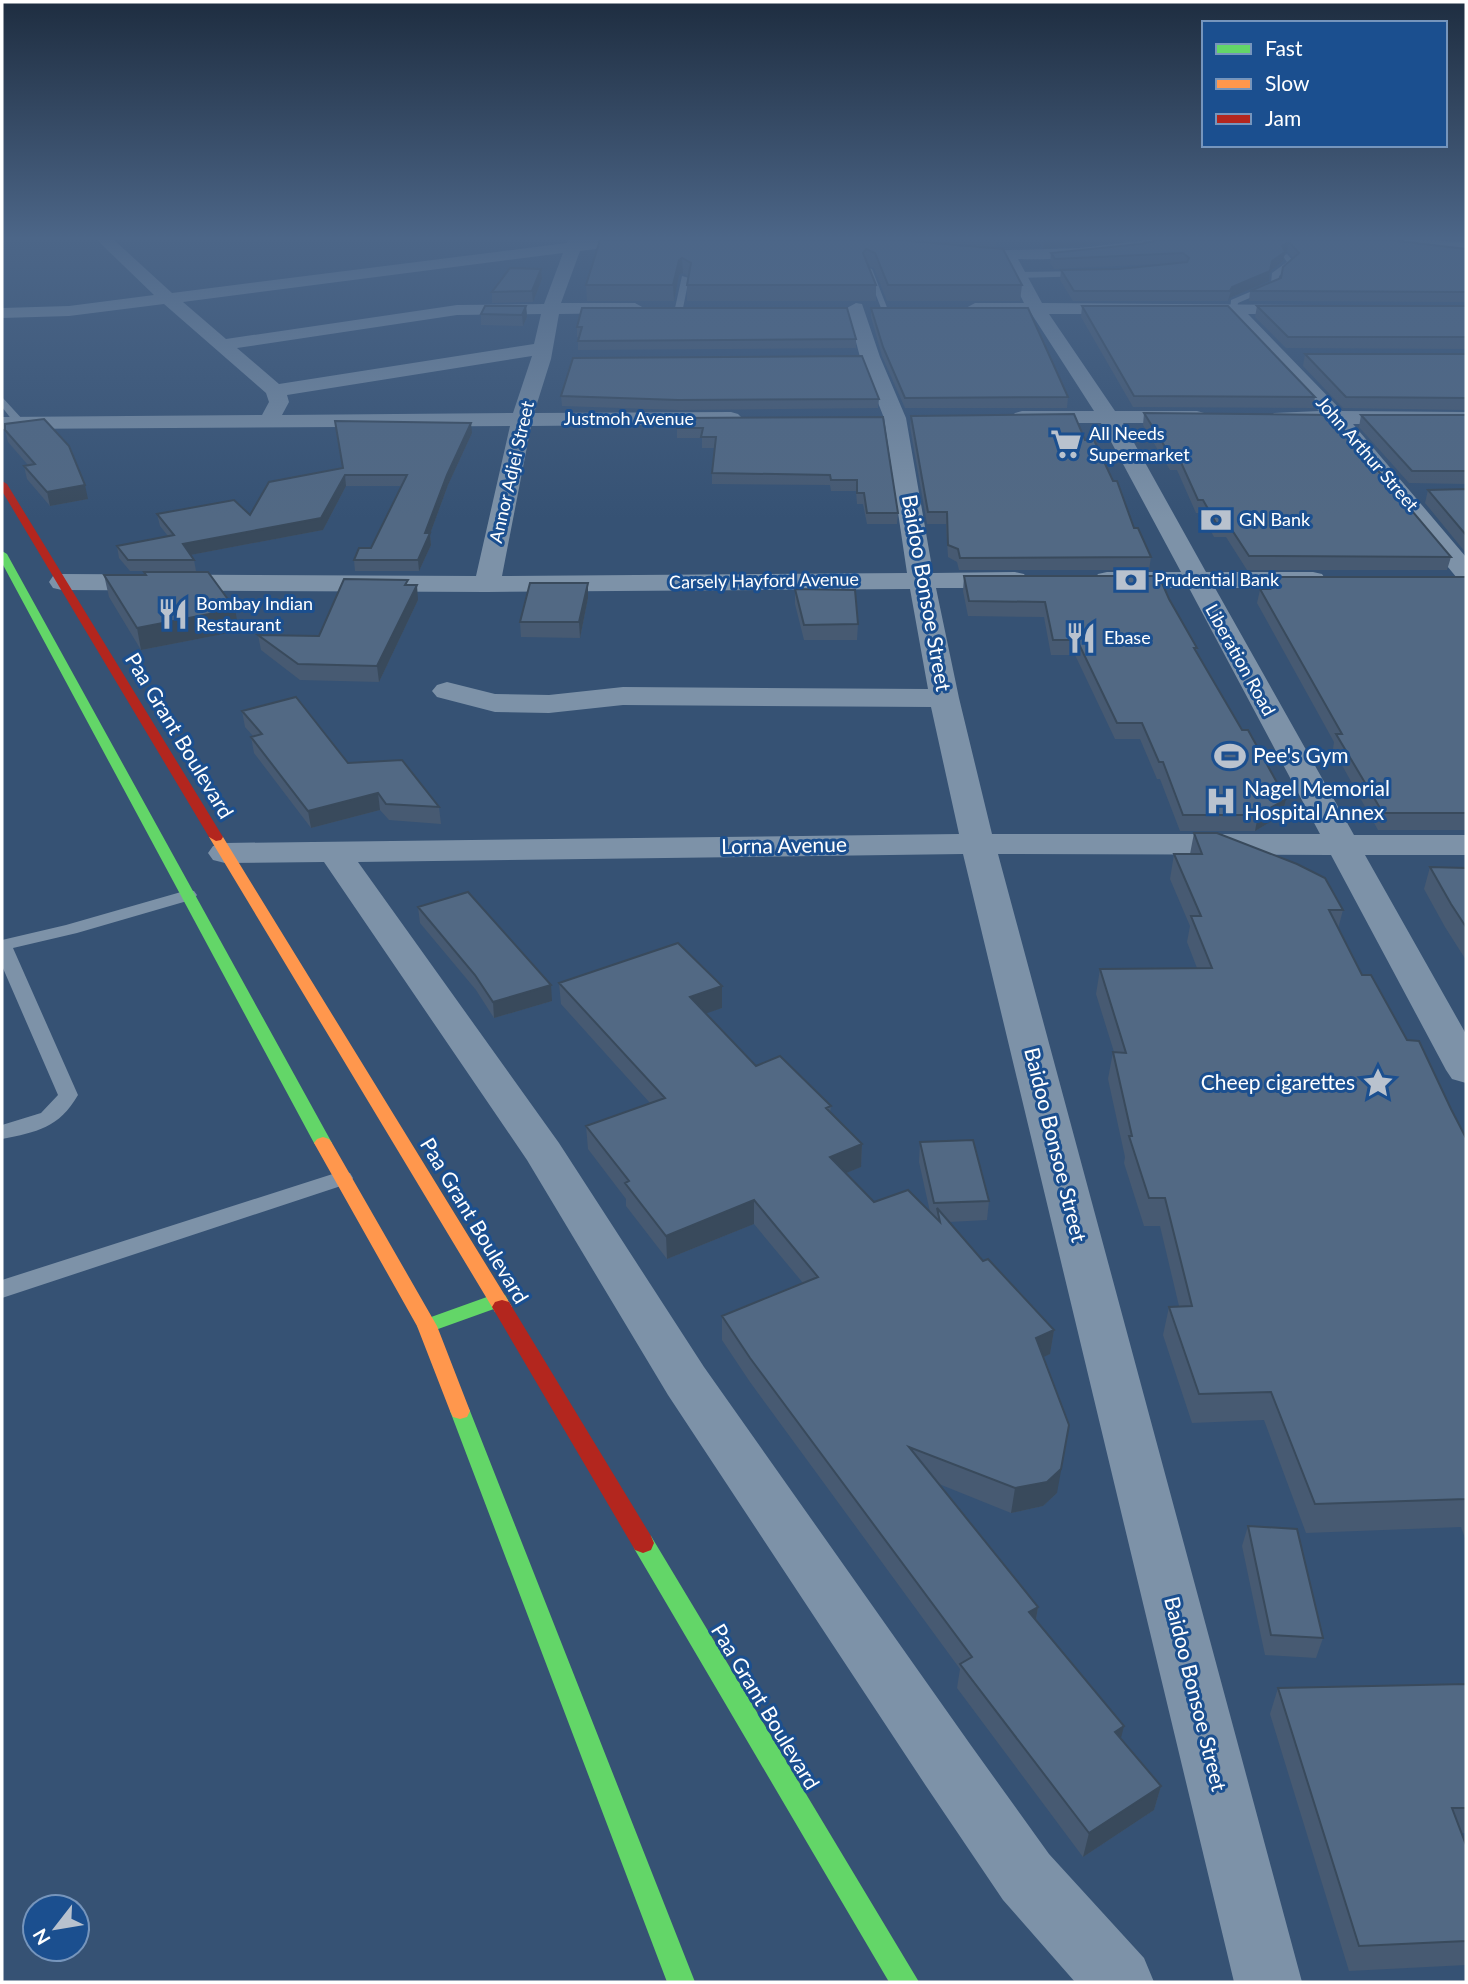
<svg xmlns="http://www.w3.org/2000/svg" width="1468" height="1984" font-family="Lato,sans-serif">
	<rect width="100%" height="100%" fill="#365274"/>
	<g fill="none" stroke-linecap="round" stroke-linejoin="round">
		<path fill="#7d92a8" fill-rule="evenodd" d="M1287 254 1295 263 1279 276 1278 286 1238 303 1236 311H1230L1231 300 1271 283 1272 273 1287 262 1283 256Z
			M865 267 872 269 888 310 881 308Z
			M1087 271 1090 276 1018 278 1014 275 1018 272Z
			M682 276 689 278 683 308 679 311 675 308Z
			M2 397 24 421V425H16L2 407Z
			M188 890 194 891 197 895 194 899 77 933 13 948 78 1095C59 1128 37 1132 2 1139V1125L41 1113 58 1095 2 966V940L66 925Z
			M342 1171 350 1173 353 1178 350 1183 2 1298V1280Z"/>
		<path fill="#7d92a8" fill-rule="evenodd" d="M97 240H114L172 293 567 243 568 240H636L628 245 580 251 561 303H635L644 308 635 313 559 314 551 359 534 413 731 412 738 414 742 418 738 422 731 424 531 426 502 576 907 573 884 418 860 357 847 308 856 303 862 304 880 357 906 418 933 573 1015 572 1024 574 1028 580 1024 586 1015 588H936L959 698 992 834H1320L1189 588H1107L1098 586 1094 580 1098 574 1107 572H1181L1101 423H1022L1015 421 1011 417 1015 413 1022 411H1094L1031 313 969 312 966 308 975 303H1024L1002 259 980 257 978 254 980 251 1080 248 1149 240H1180C1162 258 1047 260 1018 259L1042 303 1316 305 1319 309 1310 314H1248L1342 411 1466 412V424H1353L1466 557V581L1457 578 1330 424 1274 421 1270 417 1274 413 1319 411 1228 314H1049L1115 411H1197L1204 413 1208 417 1204 421 1197 423H1123L1206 572H1313L1322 574 1326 580 1322 586 1313 588H1215L1354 835H1466V855H1365L1466 1034V1083L1452 1079 1446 1070 1331 855 998 854 1302 1982H1234L963 854 358 862 559 1143 704 1367 970 1744 1049 1854 1144 1958 1154 1982H1075L1003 1900 926 1786 668 1395 527 1160 324 862 225 863 213 860 208 853 213 846 225 843 959 834 931 707 623 705 549 713 495 712 437 697 432 691 437 685 447 682 495 694 549 695 623 687 928 689 910 589 487 592 62 590 53 588 49 582 53 576 62 574 476 576 510 426 2 429V417L262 415 269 402 266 393 164 304 69 316 2 318V308L69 306 154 295ZM563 253 544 304 457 305 226 339 183 302ZM541 314 534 344 279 384 237 348 457 315ZM532 356 513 413 282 415 289 402 287 395Z
			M1404 240 1466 241V251L1412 245Z"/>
		<path fill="#63d668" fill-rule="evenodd" d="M2 551 7 554 332 1143 329 1147H317L314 1143 2 563Z
			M498 1293 505 1295 508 1300 505 1305 427 1333 420 1331 417 1326 420 1321Z
			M460 1403 467 1405 470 1411 695 1982H667L450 1411 453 1405Z
			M643 1533 651 1536 919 1982H889L635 1550 632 1543 635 1536Z"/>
		<path fill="#ff974d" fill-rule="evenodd" d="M216 833 223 837 509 1302 512 1307 509 1312 502 1314 495 1312 209 837Z
			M323 1137 329 1139 332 1143 437 1326 470 1411 467 1417 460 1419 453 1417 450 1411 417 1326 314 1143 317 1139Z"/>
		<path fill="#b3261e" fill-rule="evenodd" d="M2 481 7 484 223 837 221 840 216 841 209 837 2 491Z
			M502 1300 509 1302 651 1536 654 1543 651 1550 643 1553 635 1550 492 1307 495 1302Z"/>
	</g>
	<path fill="#475a72" d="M600 240H996V247L972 246 1022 285 1020 301H887L874 268 868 266 876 285V301H687V285L689 277 683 273 679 275 674 301H587L586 285Z
		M1038 240H1137L1043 249Z
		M1389 240 1466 249V302L1249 301 1250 291 1281 278 1294 258 1287 251 1285 253 1283 261 1270 271 1269 281 1230 298 1228 301H1073L1060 280 1061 270 1119 269 1179 263 1054 269 1050 263 1051 253 1140 244Z
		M1436 240H1466V243Z
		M542 279 533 302 492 303V292Z
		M526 306 527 317 523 326 481 325V314Z
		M1082 306 1315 397 1313 408 1133 407 1081 317Z
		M1257 306H1466V349L1286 348 1255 317Z
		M871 308 1068 397 1067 408H905L882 356 871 317Z
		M577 327 856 339V348L578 350V341L579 337H577Z
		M1305 354H1466V410L1343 408 1303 366Z
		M561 396 879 399 878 408 679 410 562 406Z
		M1144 413 1451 557 1447 570H1247L1226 537H1214L1201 513H1196L1177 470H1170L1143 425Z
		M1361 415H1466V484L1409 483 1359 427Z
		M911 416 1085 440 1151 557 1149 570H959L957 562 948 557 946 524H927L910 427Z
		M883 417 898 513 897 524H867L863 504H857L856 491H831L830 485 712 484V473L714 448H702V438H677V428Z
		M5 430 88 499 50 506 27 479 24 466 28 465 8 442Z
		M336 432 472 433 448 485 430 534 431 545 419 571H355L354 560 371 548 402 486H346L323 530 190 555 194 560 196 571H130L119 558 117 546 168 536 160 526 157 514 250 515 343 468Z
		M1466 489V553L1425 503 1428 490Z
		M144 572 239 631 141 650 109 597 104 575H144Z
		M964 576 1169 599 1197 648 1196 652 1242 730 1286 799 1282 815 1255 831H1180L1160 779H1157L1140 739H1115L1075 655H1051L1044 617 968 616 963 591Z
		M1263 577H1466V830H1378L1333 749 1334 742 1257 603Z
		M408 585 418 600 379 682 300 680 261 650 258 635 319 636Z
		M795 589 858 624 857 640H804L795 604Z
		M588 598 580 638 521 637 520 622Z
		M242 711 439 807 441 824 389 820 380 810 311 828 254 753 251 737 253 736 245 727Z
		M1194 833 1343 910 1338 929 1362 975 1407 1040 1451 1109 1466 1138V1541L1461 1527 1306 1533 1264 1420 1192 1423 1163 1335 1169 1307 1179 1306 1160 1226H1144L1124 1163 1125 1157 1108 1079 1113 1052H1114L1096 994 1100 969 1197 968 1187 942 1190 926 1170 879 1174 854H1190Z
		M1430 867 1466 868V960L1445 927 1424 889Z
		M418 907 552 1001 494 1018 476 990 420 923Z
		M559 983 722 1008 705 1013 756 1066 831 1106 830 1113 862 1144 861 1167 846 1173 874 1202 930 1212 919 1162 920 1142 989 1201 987 1220 949 1222 983 1261 1054 1330 1050 1354 1043 1357 1057 1493 1043 1506 1011 1513 939 1484 1038 1607 1036 1621 1121 1739 1161 1786 1154 1810 1083 1857 957 1688 960 1669 750 1382 722 1340V1316L803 1283 754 1224 667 1259 626 1206V1199L588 1149 586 1126 650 1103 561 1004Z
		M1248 1526 1323 1638 1316 1658 1265 1655 1242 1546Z
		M1466 1684V1833H1462L1466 1845V1965L1349 1971 1270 1714 1278 1688Z"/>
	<path fill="#394a5c" d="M1044 240H1137L1043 249Z
		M1289 242 1287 251 1285 253 1283 261 1270 271 1272 261 1282 246Z
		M682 258 683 273 679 275 674 301 673 285 679 260Z
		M541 269 542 279 533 302 532 291Z
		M1270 271 1269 281 1230 298 1228 301 1232 287Z
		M526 306 527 317 523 326 522 315Z
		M471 423 472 433 448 485 430 534 431 545 419 571 418 560 425 533 447 475Z
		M345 475 346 486 323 530 185 556 183 544Z
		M85 485 88 499 50 506 47 492Z
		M588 583V598L580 638 579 622Z
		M417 585 418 600 379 682 377 666Z
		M235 609 239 631 141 650 137 628Z
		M378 793 380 810 311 828 308 811Z
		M1286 799 1282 815 1255 831 1258 815Z
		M551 985 552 1001 494 1018 493 1002Z
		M722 986V1008L690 1019V997Z
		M862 1144 861 1167 829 1180 830 1157Z
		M754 1200V1224L667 1259 666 1236Z
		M1054 1330 1050 1354 1033 1362 1036 1338Z
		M1065 1449 1057 1493 1043 1506 1011 1513 1015 1488Z
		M1038 1607 1034 1631 1029 1612Z
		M1124 1726 1118 1750 1115 1732Z
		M1161 1786 1154 1810 1083 1857 1089 1833Z"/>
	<path fill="#526984" stroke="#394a5c" stroke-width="2" d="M600 240H899L1003 249 1022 285H888L875 253 866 249 863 253 876 285H687L691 263 682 258 679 260 673 285H586Z
		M1159 240H1389L1466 249V292L1250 291 1281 278 1283 267 1299 253 1289 242 1282 246 1285 252 1272 261 1270 271 1232 287 1230 291H1074L1061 270 1119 269 1187 262 1189 258 1183 253 1055 259 1051 253 1140 244Z
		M510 268 541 269 532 291 492 292Z
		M485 306H526L522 315 481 314Z
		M1082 306H1228L1315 397 1134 396Z
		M1257 306H1466V337H1288Z
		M582 308H847L856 339 578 341 582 327H577Z
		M871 308H1028L1068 397 905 398 883 347Z
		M1305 354H1466V398L1346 397Z
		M862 356 879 399 678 400 561 396 573 358Z
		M1144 413 1331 415 1451 557 1249 556 1228 524 1216 523 1203 500H1198L1179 458H1172Z
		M1074 414 1085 440H1094L1113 481H1117L1134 528H1138L1151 557 960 558 958 549 948 545 947 512H928L911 416Z
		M1361 415H1466V471H1412Z
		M883 417 898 513H867L864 493H857V480H831L830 475 712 473 716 437H701L703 428H677V418Z
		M44 419 69 446 85 485 47 492 24 466 35 464 5 430V424Z
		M335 421 471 423 447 475 425 533H430L418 560H354L359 548H371L407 475H345L321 518 183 544 194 560H128L117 546 174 535 157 514 234 500 250 515 269 482 343 468Z
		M1466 489V535L1428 490Z
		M144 572H208L235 609 137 628 104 575H146Z
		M964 576H1159L1169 599 1197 648H1194L1242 730H1248L1286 799 1258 815H1183L1163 762H1159L1142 723H1117L1077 640H1053L1045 602 969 601Z
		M1263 577H1466V813H1383L1336 734H1342L1260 589H1270Z
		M344 579 408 580 405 585H417L377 666 298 664 258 635 319 636Z
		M530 583H588L579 622H520Z
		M795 589 855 590 858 624 804 625Z
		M296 697 348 763 402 760 439 807 386 804 378 793 308 811 251 737 262 734 242 711Z
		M1194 833H1217L1297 864 1325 878 1343 910H1329L1362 975H1371L1407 1040 1419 1041 1451 1109 1466 1138V1499L1315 1504 1271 1392 1199 1394 1169 1307 1192 1306 1165 1198H1149L1129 1136H1132L1113 1052 1126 1053 1100 969 1212 968 1191 916H1201L1174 854H1202Z
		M1430 867 1466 868V927L1451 904Z
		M468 892 551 985 493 1002 475 975 418 907Z
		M678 943 722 986 690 997 756 1066 780 1056 831 1106 826 1108 862 1144 830 1157 874 1202 908 1190 940 1222 937 1208 983 1261 988 1259 1054 1330 1036 1338 1069 1425 1061 1469 1047 1482 1015 1488 909 1447 1038 1607 1029 1612 1124 1726 1115 1732 1161 1786 1089 1833 960 1664 972 1657 750 1358 722 1316 818 1277 754 1200 666 1236 625 1183 629 1181 586 1126 665 1098 559 983Z
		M973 1140 989 1201 934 1203 920 1142Z
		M1248 1526 1297 1529 1323 1638 1271 1635Z
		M1466 1684V1808H1452L1466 1845V1941L1359 1946 1278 1688Z"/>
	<linearGradient id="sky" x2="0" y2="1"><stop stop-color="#1e2d40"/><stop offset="0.46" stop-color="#4c6688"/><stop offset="1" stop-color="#4c6688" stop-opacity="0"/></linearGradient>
	<rect width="1468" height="518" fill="url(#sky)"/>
	<defs>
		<symbol id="supermarket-bare" viewBox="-9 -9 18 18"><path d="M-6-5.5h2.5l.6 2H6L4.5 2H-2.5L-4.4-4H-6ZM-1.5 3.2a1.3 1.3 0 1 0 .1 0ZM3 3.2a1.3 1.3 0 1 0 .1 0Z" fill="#b9c2ce" stroke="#1b4f8f" stroke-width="2.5" paint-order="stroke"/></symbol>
		<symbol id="bank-bare" viewBox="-9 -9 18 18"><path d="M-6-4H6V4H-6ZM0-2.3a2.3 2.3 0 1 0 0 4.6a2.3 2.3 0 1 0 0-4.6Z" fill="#b9c2ce" stroke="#1b4f8f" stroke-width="2.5" paint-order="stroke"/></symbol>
		<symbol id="restaurant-bare" viewBox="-9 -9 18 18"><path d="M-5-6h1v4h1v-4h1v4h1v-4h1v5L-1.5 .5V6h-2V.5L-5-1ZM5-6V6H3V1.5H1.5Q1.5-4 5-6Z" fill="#b9c2ce" stroke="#1b4f8f" stroke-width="2.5" paint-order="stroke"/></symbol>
		<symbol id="stadium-bare" viewBox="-9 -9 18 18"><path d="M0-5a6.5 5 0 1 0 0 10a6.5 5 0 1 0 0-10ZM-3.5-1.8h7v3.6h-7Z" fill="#b9c2ce" stroke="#1b4f8f" stroke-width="2.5" paint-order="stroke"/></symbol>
		<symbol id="hospital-bare" viewBox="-9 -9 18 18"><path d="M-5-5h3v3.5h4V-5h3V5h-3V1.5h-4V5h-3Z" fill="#b9c2ce" stroke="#1b4f8f" stroke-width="2.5" paint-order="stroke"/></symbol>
		<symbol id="sight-bare" viewBox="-9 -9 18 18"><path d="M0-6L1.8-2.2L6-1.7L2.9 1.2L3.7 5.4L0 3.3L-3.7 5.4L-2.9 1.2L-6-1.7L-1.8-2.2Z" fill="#b9c2ce" stroke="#1b4f8f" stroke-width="2.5" paint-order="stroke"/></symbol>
	</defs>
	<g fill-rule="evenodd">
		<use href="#supermarket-bare" x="1044" y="422" width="44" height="44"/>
		<use href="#bank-bare" x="1194" y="498" width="44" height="44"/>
		<use href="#bank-bare" x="1109" y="558" width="44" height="44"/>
		<use href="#restaurant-bare" x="151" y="592" width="44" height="44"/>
		<use href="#restaurant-bare" x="1059" y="616" width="44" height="44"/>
		<use href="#stadium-bare" x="1208" y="734" width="44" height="44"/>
		<use href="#hospital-bare" x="1199" y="779" width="44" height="44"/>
		<use href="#sight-bare" x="1356" y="1061" width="44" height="44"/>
	</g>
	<g text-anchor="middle" stroke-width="6" stroke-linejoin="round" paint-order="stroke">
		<g font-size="18" fill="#fff" stroke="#1b4f8f">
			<text x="629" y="425">Justmoh Avenue</text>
			<text transform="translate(1367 454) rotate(49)" y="6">John Arthur Street</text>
			<text transform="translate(512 472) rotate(-77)" y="6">Annor Adjei Street</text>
			<text transform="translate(764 581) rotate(-1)" y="6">Carsely Hayford Avenue</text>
			<text transform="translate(1240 660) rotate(61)" y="6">Liberation Road</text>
		</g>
		<g font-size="18" fill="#fff" stroke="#1b4f8f" text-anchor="start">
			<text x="1089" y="440">All Needs<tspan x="1089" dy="21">Supermarket</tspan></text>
			<text x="1239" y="526">GN Bank</text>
			<text x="1154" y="586">Prudential Bank</text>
			<text x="196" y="610">Bombay Indian<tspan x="196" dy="21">Restaurant</tspan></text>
			<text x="1104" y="644">Ebase</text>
		</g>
		<g font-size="21" fill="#fff" stroke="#1b4f8f">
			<text transform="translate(926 593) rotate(80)" y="7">Baidoo Bonsoe Street</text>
			<text transform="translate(179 736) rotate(59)" y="7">Paa Grant Boulevard</text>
			<text transform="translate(784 846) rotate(-1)" y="7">Lorna Avenue</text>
			<text transform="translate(1055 1145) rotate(76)" y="7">Baidoo Bonsoe Street</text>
			<text transform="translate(474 1221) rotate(59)" y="7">Paa Grant Boulevard</text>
			<text transform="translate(1195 1694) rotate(76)" y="7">Baidoo Bonsoe Street</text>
			<text transform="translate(765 1707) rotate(59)" y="7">Paa Grant Boulevard</text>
		</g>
		<g font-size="21" fill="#fff" stroke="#1b4f8f" text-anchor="start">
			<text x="1253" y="763">Pee's Gym</text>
			<text x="1244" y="796">Nagel Memorial<tspan x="1244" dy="24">Hospital Annex</tspan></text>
			<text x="1355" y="1090" text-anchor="end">Cheep cigarettes</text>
		</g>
	</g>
	<rect width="1468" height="1984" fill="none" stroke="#ffffff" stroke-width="7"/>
	<rect x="1202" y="21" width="245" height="126" fill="#1b4f8f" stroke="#7695bc" stroke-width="2"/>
	<rect x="1216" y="44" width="35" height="10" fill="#63d668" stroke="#7695bc" stroke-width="2"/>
	<text x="1265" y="56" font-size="21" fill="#ffffff">Fast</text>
	<rect x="1216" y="79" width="35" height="10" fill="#ff974d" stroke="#7695bc" stroke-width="2"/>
	<text x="1265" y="91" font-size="21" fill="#ffffff">Slow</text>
	<rect x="1216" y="114" width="35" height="10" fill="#b3261e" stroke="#7695bc" stroke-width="2"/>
	<text x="1265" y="126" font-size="21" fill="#ffffff">Jam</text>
	<g transform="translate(56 1928) rotate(239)"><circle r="33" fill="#1b4f8f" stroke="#7695bc" stroke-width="2"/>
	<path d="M0-5L12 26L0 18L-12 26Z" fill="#b9c2ce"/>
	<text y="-10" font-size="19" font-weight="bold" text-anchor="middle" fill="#ffffff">N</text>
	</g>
</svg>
